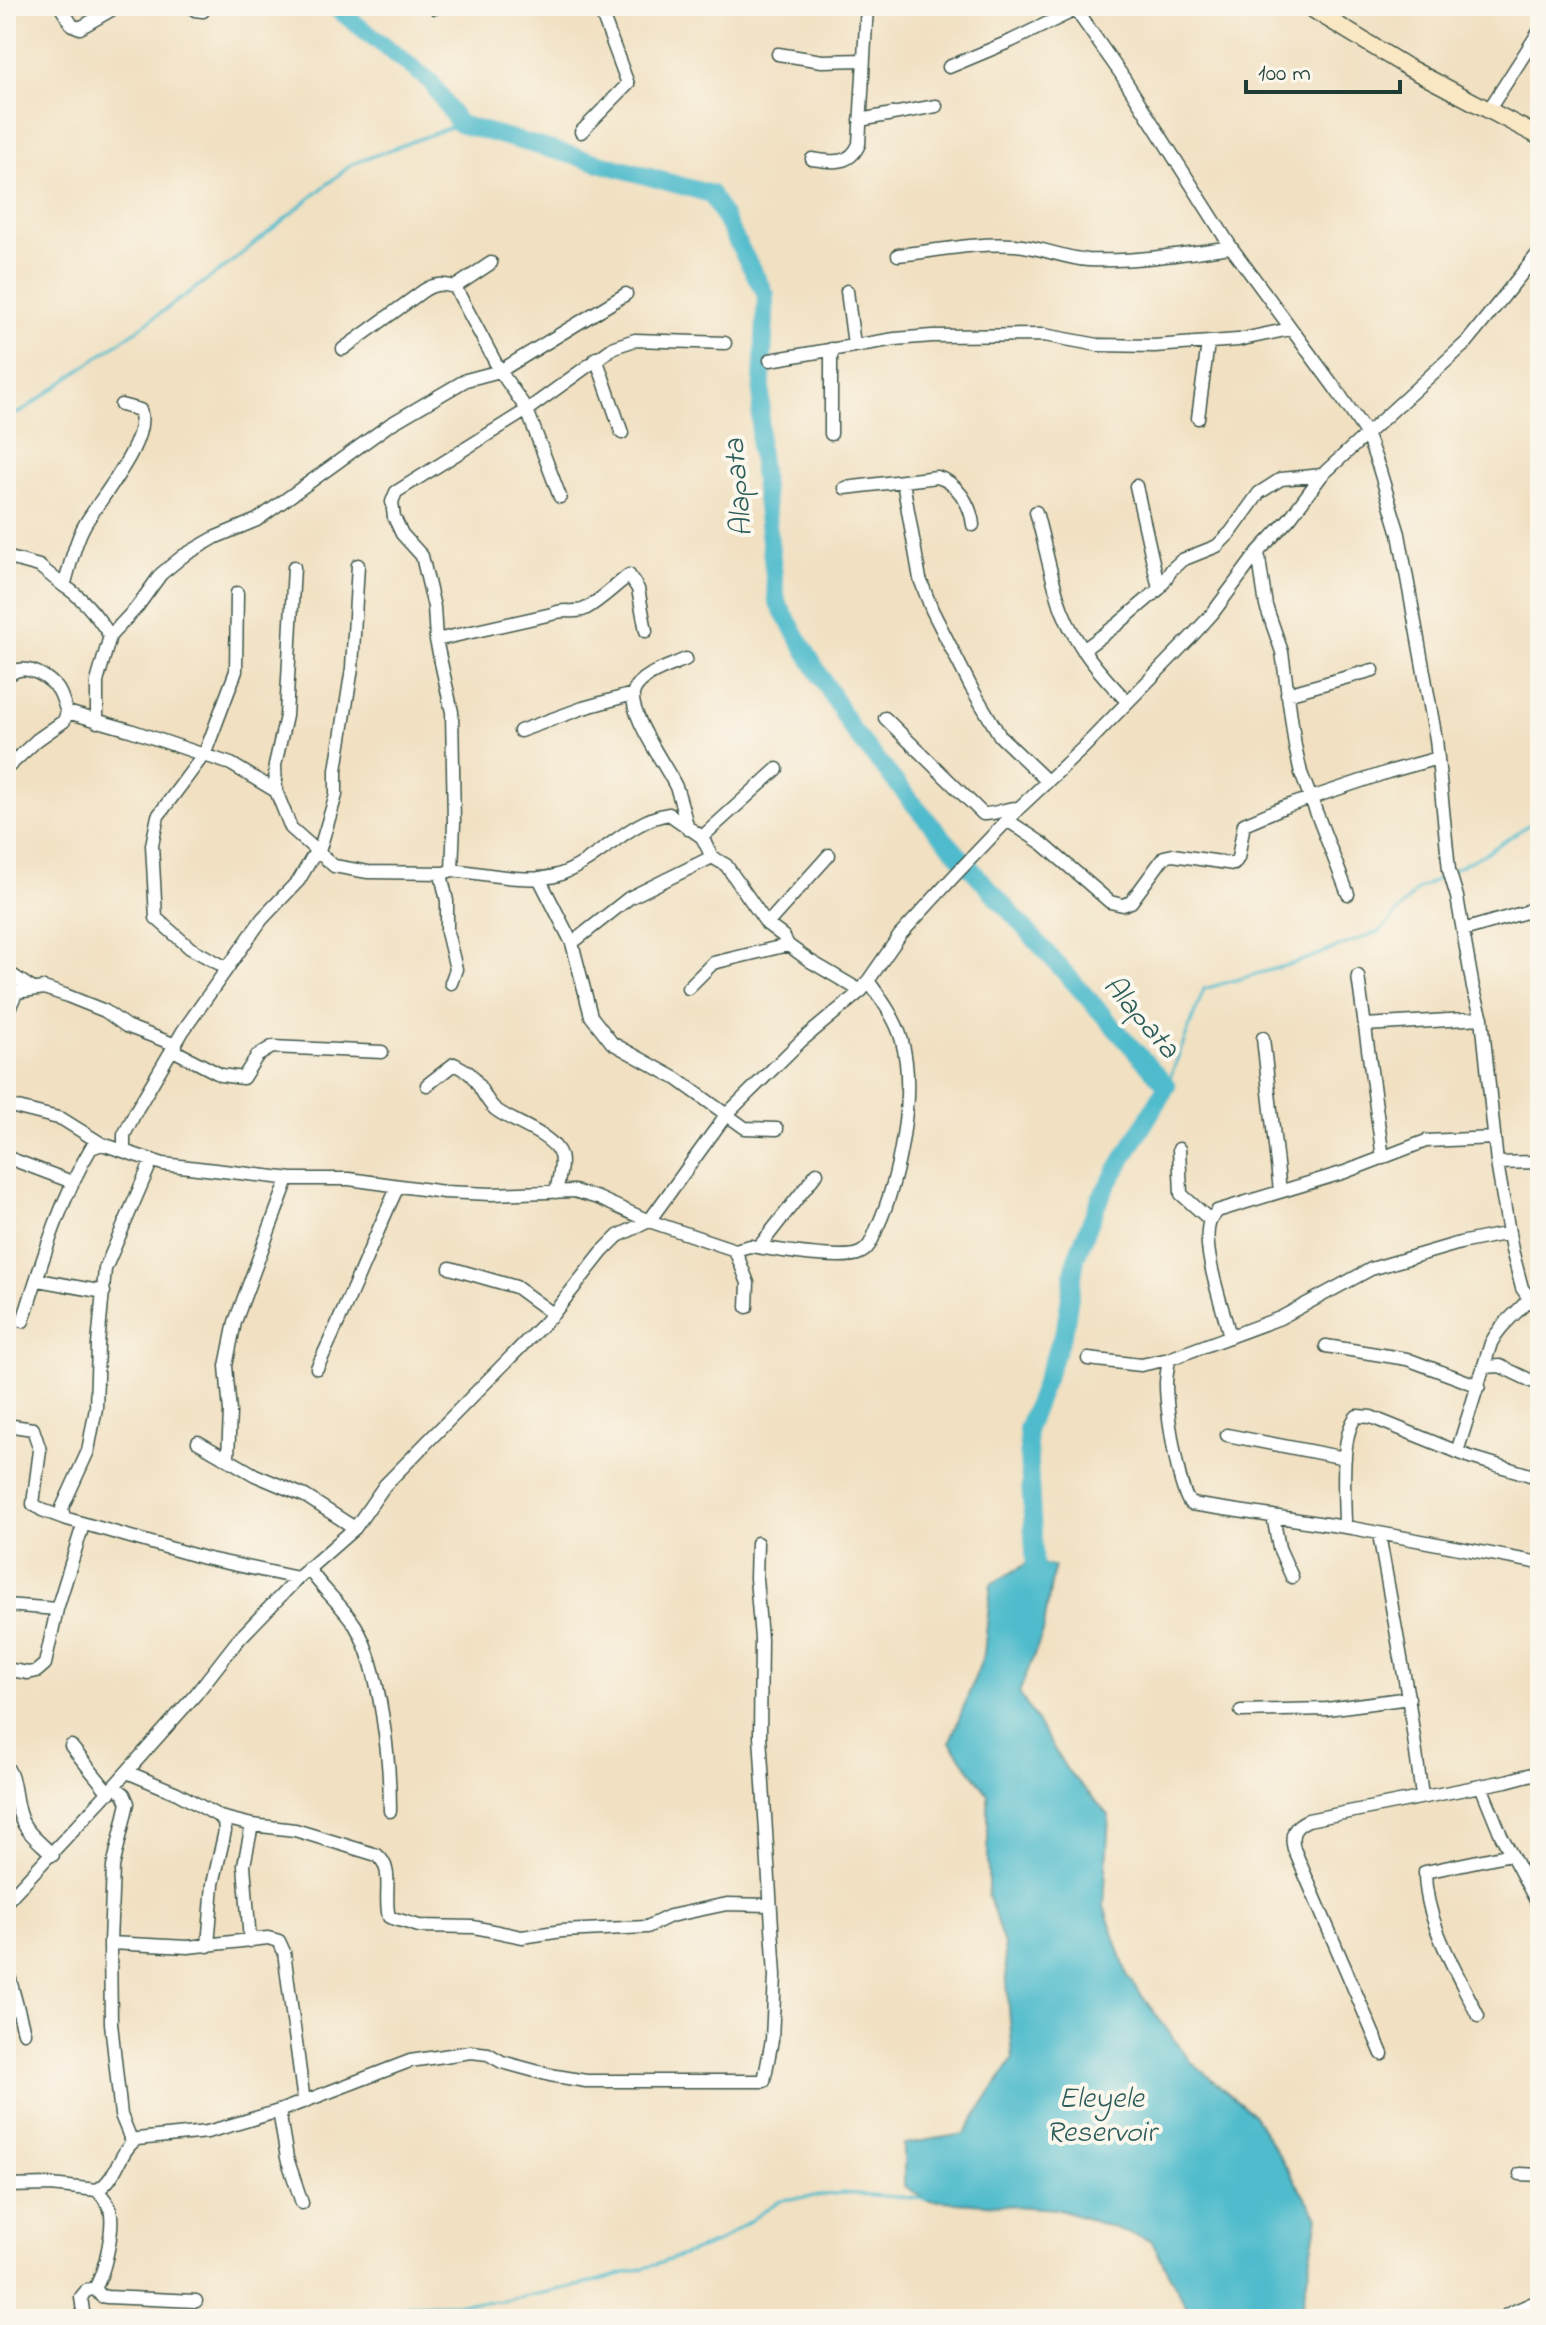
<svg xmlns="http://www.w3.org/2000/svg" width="1546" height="2325" font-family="'Indie Flower',sans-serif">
	<rect width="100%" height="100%" fill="#fbf7ec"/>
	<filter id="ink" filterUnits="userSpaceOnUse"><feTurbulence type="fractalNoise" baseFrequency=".0125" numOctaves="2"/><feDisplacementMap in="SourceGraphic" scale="16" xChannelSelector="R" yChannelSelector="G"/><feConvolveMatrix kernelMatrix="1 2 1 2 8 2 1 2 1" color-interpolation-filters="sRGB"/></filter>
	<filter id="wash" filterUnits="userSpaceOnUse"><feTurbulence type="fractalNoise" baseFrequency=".006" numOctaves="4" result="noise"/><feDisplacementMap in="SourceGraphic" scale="32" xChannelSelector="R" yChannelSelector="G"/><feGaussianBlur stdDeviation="1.8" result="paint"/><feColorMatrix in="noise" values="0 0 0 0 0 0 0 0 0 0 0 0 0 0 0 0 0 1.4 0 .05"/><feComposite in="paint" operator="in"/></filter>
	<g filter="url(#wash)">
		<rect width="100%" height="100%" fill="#f1e0c1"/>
		<path fill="#50bbcc" stroke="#387c80" stroke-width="2" d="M1028 1563 1054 1566 1043 1632 1019 1693 1067 1770 1109 1815 1104 1906 1128 1977 1191 2062 1252 2113 1318 2217 1302 2307 1310 2319H1193L1151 2240 1057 2209 927 2200 904 2186V2144L964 2134 1013 2059 1004 1945 988 1894V1794L950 1742 984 1654 991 1584Z"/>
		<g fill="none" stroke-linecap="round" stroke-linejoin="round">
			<path stroke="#50bbcc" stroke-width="3" d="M6 416 21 412 228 265 352 164 459 124
				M1451 871 1488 852 1540 817
				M1167 1086 1204 989 1298 962 1381 931 1417 890 1445 875
				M363 2319 412 2305 503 2301 582 2285 655 2265 719 2242 780 2200 842 2193 927 2199"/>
			<path stroke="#50bbcc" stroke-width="18" d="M333 6 431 82 459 124 711 194 766 295 759 446 777 602 853 731 922 814 1167 1086 1100 1198 1076 1258 1065 1328 1027 1429 1035 1570 1031 1587"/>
		</g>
	</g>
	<g filter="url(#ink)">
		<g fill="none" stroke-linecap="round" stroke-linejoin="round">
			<defs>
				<path id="street" d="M60 6 72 25 80 28 118 6
					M192 6 195 10 203 11
					M1073 6 1121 74 1231 247 1335 388 1366 433 1379 468 1399 534 1436 739 1449 870 1457 897 1473 988 1482 1018 1497 1163 1512 1250 1522 1288 1533 1304 1540 1309
					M435 8 436 6
					M778 54 822 61 863 60
					M949 67 1011 41 1075 10
					M1488 111 1540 30
					M860 120 936 106
					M581 132 628 84 599 6
					M812 159C831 162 850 166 859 144L867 6
					M898 255C936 251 976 242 1015 245 1040 247 1064 258 1088 260 1135 262 1184 254 1231 247
					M455 287 491 263
					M847 291 854 345
					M343 349 423 291C435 283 442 284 455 287L500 371 626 294
					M831 349V434
					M596 358 622 433
					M770 360 895 339 932 336 1044 335 1098 345 1154 346 1238 340 1290 329
					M1198 418 1208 343
					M903 482 920 579 932 610 971 687 1000 736 1047 781
					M1136 486 1159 589
					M845 488 937 477C957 482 971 505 973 525
					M1036 512C1045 544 1051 579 1062 610 1076 646 1101 675 1128 702
					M1258 552 1266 606 1282 652 1295 746 1301 773 1348 894
					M6 557 39 566 64 586
					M110 636C98 617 84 598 64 586 70 567 74 544 84 526 99 499 151 441 140 410L121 405
					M436 640 552 614C563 608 574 614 585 609 600 601 615 586 629 575L638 589 646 631
					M1083 650 1118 624 1159 589 1172 569 1182 560 1217 546 1231 532 1259 493 1281 479 1322 475
					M686 659C671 666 641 674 634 691 626 711 667 767 676 787 681 800 684 815 688 829
					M6 679C19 660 44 673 57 688 62 694 64 705 67 712
					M1287 694 1373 670
					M885 718 983 814C995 815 1006 807 1019 808
					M97 722V682L110 636 137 607 161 574 183 556 216 537 257 520 389 425 466 380 500 371 527 410 560 497
					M520 731 583 708 633 694
					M6 769 37 740 64 721 67 712 130 730 231 764 276 791 291 828 334 866 368 872 444 873 452 870C482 873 530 884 558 875 598 862 628 820 669 814L702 837 712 857 726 865 767 924 783 936 788 945 810 961 861 991 869 982C882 1000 896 1019 902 1041 916 1093 899 1180 877 1228 873 1237 870 1249 860 1253 843 1262 773 1249 750 1246L735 1250 649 1221 598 1198 574 1191 491 1194 444 1192 349 1179H288L235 1322 226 1366 230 1412 228 1457
					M276 791 275 765 286 716 294 567
					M1007 820 1043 844 1110 902 1123 905 1131 902 1164 857 1173 855 1234 864 1238 858 1244 824 1284 807 1388 772 1438 758
					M702 837 777 769
					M452 870 454 823 452 712 436 640 434 607 422 556 402 534 394 517 392 502 396 492 527 410 614 347 635 340 725 343
					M444 873 441 874 447 901V932L456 969 451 983
					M539 878 572 943 591 1016 612 1043 677 1079 745 1128 777 1129
					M767 924 829 855
					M1463 930 1526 912 1540 902
					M572 943 629 898 712 857
					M227 968 190 948 156 918 152 845 158 816 205 753 236 671 237 593
					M6 971 33 989
					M1358 976 1383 1158
					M688 988 713 963 788 945
					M9 1008 17 992 44 988 65 995 105 1011 126 1026 176 1045
					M1365 1025 1482 1018
					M1263 1038 1280 1191
					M173 1050 221 1075 243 1078 257 1056 272 1047 382 1052
					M427 1085 454 1064C459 1067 466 1070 470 1074 479 1082 484 1099 495 1109 511 1122 553 1134 560 1155 563 1166 558 1181 556 1192
					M6 1105 62 1119 102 1144 163 1164 292 1179
					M1179 1149 1181 1194 1210 1220
					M124 1151V1135L137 1109 183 1031 262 919 299 880 313 856 318 855 336 795V770L352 668 358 565
					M6 1157 72 1182
					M152 1160 105 1269 98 1345 96 1408 88 1451 62 1508 64 1518 204 1558 298 1578
					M1497 1163 1540 1162
					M1509 1233 1460 1243 1371 1269 1280 1318 1169 1359C1168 1367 1166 1376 1166 1384 1166 1404 1178 1493 1191 1504L1352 1528 1540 1563
					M759 1247 817 1173
					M735 1250 748 1283 747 1307
					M450 1268 516 1287 553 1314
					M38 1280 104 1292
					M23 1321C42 1262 59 1202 91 1148L102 1144
					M1230 1337C1224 1310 1200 1247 1210 1221 1211 1219 1216 1213 1217 1211L1345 1172 1426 1141 1494 1138
					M1326 1346 1407 1359 1479 1386
					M1088 1359 1141 1365 1169 1359
					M1484 1367 1500 1366 1540 1385
					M317 1368C346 1308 370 1247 398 1186
					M6 1425 33 1429 40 1450 33 1504 42 1510 64 1518
					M1227 1435 1345 1458
					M198 1442 255 1475 305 1496 355 1528
					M1457 1452 1491 1343C1500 1325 1516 1314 1529 1299
					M1273 1516 1279 1548 1292 1577
					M1345 1527C1345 1500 1339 1434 1357 1416L1371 1417 1470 1457 1540 1478
					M1379 1534 1409 1703 1422 1796
					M308 1568C322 1589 341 1604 355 1625 381 1668 390 1760 390 1811
					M6 1605 57 1609
					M6 1669 28 1673 37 1671 45 1664 57 1609 83 1525
					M1241 1711 1327 1709 1409 1698
					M71 1746 109 1793
					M6 1766C16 1780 14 1800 20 1816 25 1832 41 1843 53 1855
					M127 1772 177 1793 220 1817 252 1825 295 1830 377 1855C395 1869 383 1896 389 1917L419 1926 474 1927 522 1937 562 1931 647 1927 670 1916 727 1904 769 1905
					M114 1786 124 1794 128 1803 113 1867 110 1943 111 2023 121 2115 132 2142
					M1481 1786 1501 1835 1540 1908
					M6 1902 114 1786 196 1694 238 1640 298 1578 355 1528 385 1485 553 1314 602 1252 618 1236 649 1221 726 1115 801 1041 861 991 900 935 956 874 1019 808 1082 749 1192 636 1212 614 1258 552 1290 518 1322 475 1467 342 1540 251
					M250 1941 244 1865 252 1825
					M110 1943 188 1947 268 1938 279 1941 284 1952 304 2102
					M208 1946 213 1884 225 1831 224 1822 220 1817
					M6 1965 24 2032
					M1478 2016C1457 1972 1425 1922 1425 1872L1511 1854
					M1382 2054 1294 1849C1290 1834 1294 1826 1308 1820L1506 1781 1540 1772
					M279 2111 287 2158 302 2203
					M1520 2174 1540 2175
					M6 2186 51 2185 97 2190C118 2179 118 2151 137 2139L207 2132 225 2127 279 2111 410 2061 471 2052 488 2054 502 2062 550 2075 586 2081H764L772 2040 775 1975 760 1736 761 1639 756 1578 757 1543
					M95 2288 101 2296 107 2297 196 2301
					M84 2319 81 2297 86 2291 95 2288C105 2272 116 2223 109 2206 106 2200 101 2195 97 2190
					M1503 2319 1508 2314 1540 2300"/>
				<path id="secondary" d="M1307 6 1407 67 1540 137"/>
			</defs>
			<use href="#street" stroke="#3e5549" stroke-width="15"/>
			<use href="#secondary" stroke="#3e5549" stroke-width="19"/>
			<use href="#street" stroke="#fff" stroke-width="12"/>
			<use href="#secondary" stroke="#fae7c3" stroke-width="16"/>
		</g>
	</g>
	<g text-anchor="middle" stroke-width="8" stroke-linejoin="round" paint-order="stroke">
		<g font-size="30" font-style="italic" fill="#2b5c5a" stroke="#fbf7ec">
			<text transform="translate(737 488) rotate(-95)" y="10">Alapata</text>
			<text transform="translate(1142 1016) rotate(49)" y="10">Alapata</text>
			<text x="1101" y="2107">Eleyele<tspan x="1101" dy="34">Reservoir</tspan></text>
		</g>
	</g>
	<rect width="1546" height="2325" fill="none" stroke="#fbf7ec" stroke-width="32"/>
	<path d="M1246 80v12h154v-12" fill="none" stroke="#1f3d34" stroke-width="4"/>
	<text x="1258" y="80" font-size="24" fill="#1f3d34" stroke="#fbf7ec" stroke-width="6" paint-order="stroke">100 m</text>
</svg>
